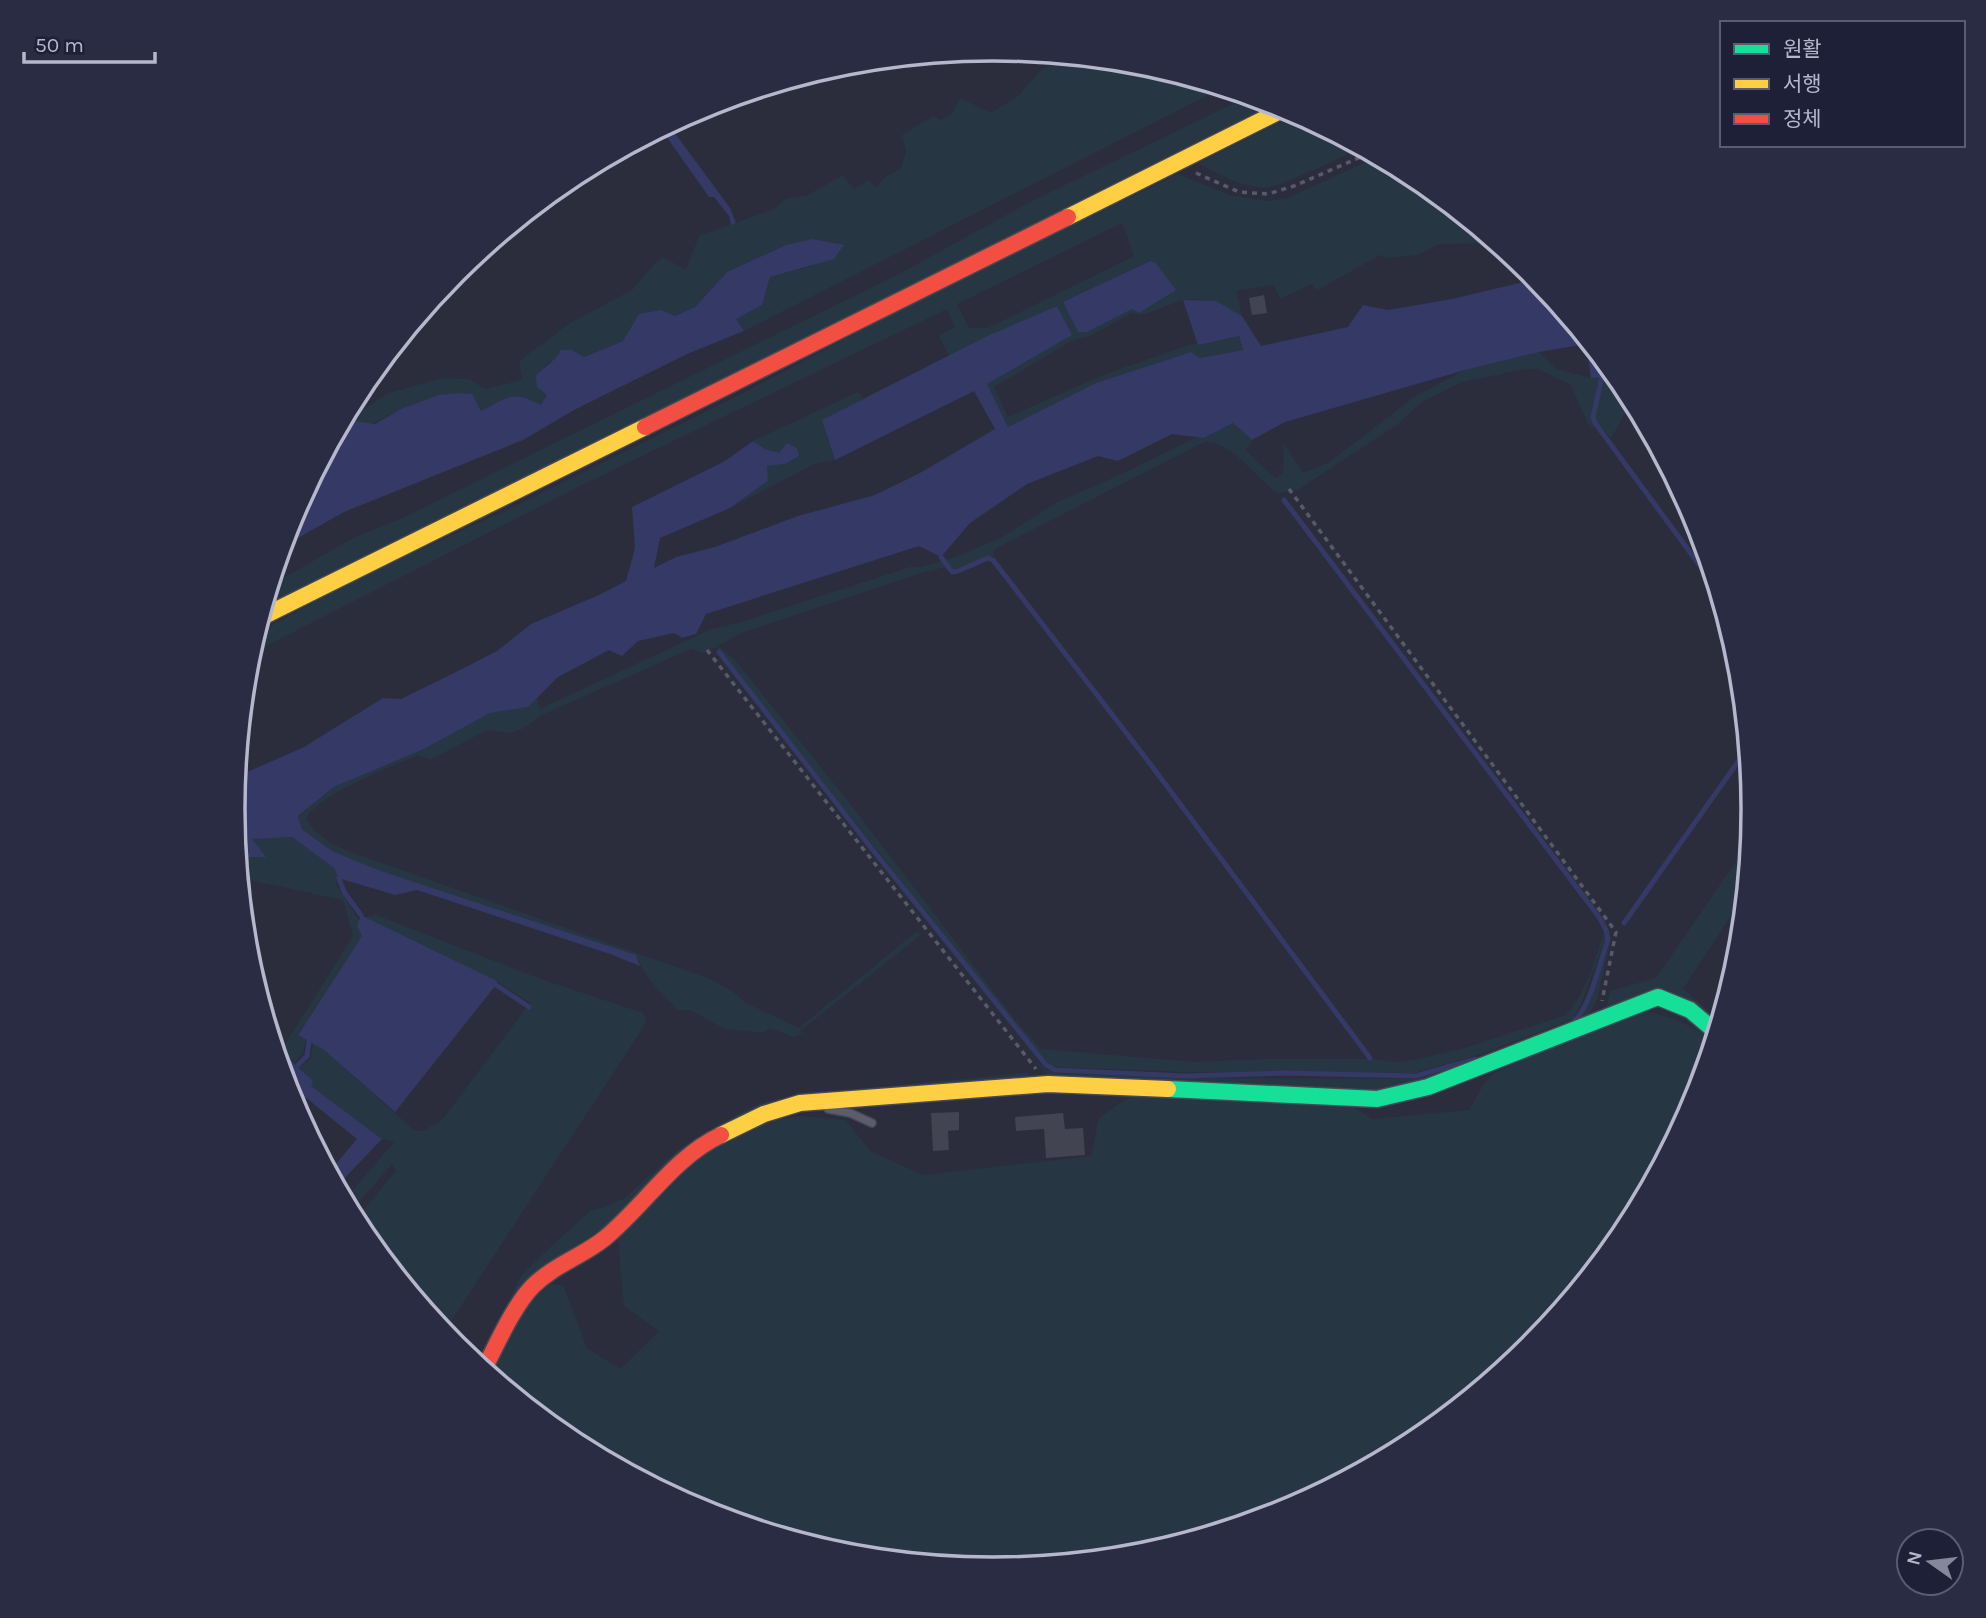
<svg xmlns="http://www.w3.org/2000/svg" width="1986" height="1618" font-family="Karla,'Noto Sans KR',sans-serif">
	<rect width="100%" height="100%" fill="#2b2d3d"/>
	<path fill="#273643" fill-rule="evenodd" d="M1060 56 1142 64 1222 88 744 331 735 319 762 305 770 277 812 266 786 245 727 272 695 307 675 316 661 310 623 341 583 357 572 350 545 365 537 387 547 395 541 405C516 392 504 399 481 412L457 393C439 395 421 401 404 408 381 418 362 432 336 434L352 404 366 408 387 394 441 378 469 379 485 389 522 380 519 361 570 323 632 290 657 261 663 257 686 270 699 236 774 209 787 198 806 196 843 175 854 189 868 180 877 187 883 179 901 168 906 152 902 135 933 116 941 120 952 114 960 98 991 113 1018 96 1041 70Z
		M1249 96 1274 104 263 611 271 585 355 537 398 520 897 275 1030 202Z
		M1297 114 1361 148C1343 156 1279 188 1264 188 1240 187 1218 174 1198 163Z
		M1377 157 1416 177 1495 243 1439 244 1418 255 1388 258 1380 255 1317 290 1311 284 1280 299 1274 285 1236 291 1242 316C1223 305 1203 295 1180 301 1165 305 1147 318 1132 313L1090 336 1073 340 994 387 1008 417 1103 375 1192 344 1239 336 1243 350 1200 358 1191 352 1096 383 1008 427 987 384 1071 335 1057 306 989 335 949 356 939 336 955 327 947 309 582 485 250 654 255 635 350 582 511 508 743 393 950 283 1178 174 1230 195 1266 201 1287 198ZM1122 223 1134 256 988 328H969L957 304ZM1149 261 1155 262 1139 313 1133 308 1064 303Z
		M1539 352 1556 369 1591 378 1608 377 1612 372 1625 387 1634 404 1629 407 1611 438 1599 425 1590 428 1570 384 1538 369H1525L1462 382 1422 402 1398 424 1299 489 1278 494C1258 480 1229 438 1204 442L993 550 994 555 954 569 950 566 921 573 739 634 718 646 735 660 848 801 1016 1021 1041 1049 1195 1062 1263 1059H1376L1397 1062 1413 1060 1465 1048 1566 1015 1580 996 1591 972 1604 932 1605 940 1581 1004 1573 1019 1481 1054 1413 1073 1184 1072 1057 1067 1048 1064 1038 1055 717 647 703 653 691 649 544 714 522 729 511 733 487 730 430 760 418 755C393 766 316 795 306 819 315 833 330 844 345 850L710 979 733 992 746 1003 799 1028 917 931 921 935 800 1031 803 1033 793 1037 770 1028 763 1033 725 1029 690 1010H678C661 993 644 977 636 955L381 871 332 851 302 828 298 817 334 787 424 749 490 713 528 707 537 698 540 709 711 629 738 623 910 567H920L950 559 1001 538 1057 502 1113 478 1197 437 1204 438 1233 423 1252 440 1246 451 1275 478 1283 473 1284 444 1303 473 1328 463 1414 397 1465 370Z
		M858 392 863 400 822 421 835 460 814 464 730 508 768 481 766 466 785 464 779 453 765 449 753 441Z
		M292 837 335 868 339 878 336 885 359 920 357 926 363 935 298 1034 306 1039 303 1053 295 1062 285 1055 279 1062 277 1053 287 1041 353 936 343 900 240 878 237 850 244 857H265L251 839Z
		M1750 841 1745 894 1683 989 1705 1007 1718 1023 1692 1004 1606 1010 1610 991 1656 978Z
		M376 915 538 978 643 1013 646 1020 644 1026 444 1332 361 1231 355 1220 396 1171 392 1164 351 1212 344 1200 394 1142 382 1139 310 1086 300 1067 311 1058 313 1043 324 1050 415 1131H423L442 1120 530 1003 497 981 365 917Z
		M1610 945 1596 1002 1586 1019 1485 1063 1375 1091 1050 1078 1032 1057 1045 1069 1056 1073 1186 1078 1418 1079 1487 1058 1577 1022 1586 1009Z
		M1645 1011C1672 1017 1692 1024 1713 1043L1695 1100 1625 1232 1530 1347 1415 1441 1283 1511 1141 1554 993 1569 844 1554 702 1511 570 1441 490 1375 530 1301 551 1284 563 1285 587 1348 620 1369 659 1331 624 1306 618 1238 707 1149 765 1121 802 1116 846 1120 870 1151 923 1175 1091 1156 1099 1118 1133 1094 1349 1104 1372 1119 1469 1110 1485 1082 1496 1072 1605 1022Z
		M1023 1073 1029 1074 1028 1080 826 1097 729 1124 620 1216 532 1276 478 1364 521 1276 545 1252 590 1211 606 1207 625 1198 678 1150 745 1110 766 1101 818 1093Z"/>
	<path fill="#343966" d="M669 125 730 208 736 223 731 225 729 216 714 197H709L661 129Z
		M812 239 844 245 834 259 770 277 762 305 736 319 744 331 687 354 574 410 523 440 344 512 282 547 291 518 336 434H339L355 421 375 424 403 408 439 395 457 393 472 394 481 411C509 397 511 390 541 405L547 395 537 387 536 376C544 366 555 362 561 350H572L584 357 623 341 639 314 661 310 675 316 695 307 727 272 786 245Z
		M1150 261 1155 262 1176 290 1139 313 1132 309 1087 332H1078L1063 302Z
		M1536 279 1612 372 1609 377 1591 378 1586 344 1539 352 1465 370 1285 422 1252 440 1233 423 1204 438 1172 434 1118 461 1098 456 1027 484 970 523 941 557 919 546 706 614 696 634 682 638 674 633 638 641 622 656 609 650 558 677 528 707 490 713 424 749 334 787 298 816 302 829 332 851 381 871 636 955 640 966 610 954 417 890 395 895 345 880 339 878 334 868 292 837 252 839 266 857H244C228 841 234 799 236 777L304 747 383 698 401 699 462 669 497 651 531 624 599 595 626 581 635 548 632 507 725 461 753 441 765 449 779 453 787 443 797 448 799 456 785 464 767 466 768 481 730 508 660 538 654 568 676 557 715 547 798 516 875 495 920 473 995 429 974 391 835 460 822 420 989 335 1057 306 1072 335 987 384 1008 427 1096 383 1191 352 1200 358 1243 350 1239 336 1198 345 1183 300 1216 301 1242 316 1261 346 1348 327 1363 305 1388 310 1452 299Z
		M361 915 497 981 496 985 395 1112 324 1050 298 1035 362 936 357 926Z
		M285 1055 313 1081 311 1086 382 1139 337 1186 329 1172 357 1139 305 1097 296 1110 279 1062Z"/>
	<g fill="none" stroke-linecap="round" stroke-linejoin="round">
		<path stroke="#343966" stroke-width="5" d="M1602 377 1593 417 1595 423 1717 589
			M1284 500 1599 917 1606 930 1608 940C1600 961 1590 1009 1573 1022
			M941 557 952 572 958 571 988 558 993 560 1148 761 1370 1058
			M719 652 872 849 1046 1065 1055 1070 1184 1076 1285 1073 1416 1076 1475 1059
			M339 878 344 892 361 915
			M1624 923 1747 749
			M496 985 529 1007
			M298 1065 307 1056 309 1041"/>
	</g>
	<path fill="#424452" d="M1264 295 1267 313 1252 315 1249 298Z
		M959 1112V1130L948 1131 949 1150 933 1151 931 1113Z
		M1063 1113 1065 1129 1083 1128 1085 1155 1046 1158 1044 1129 1016 1131 1015 1117Z"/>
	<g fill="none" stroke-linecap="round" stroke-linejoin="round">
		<defs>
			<path id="lane" d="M828 1109 850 1113 872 1123"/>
			<path id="fast" d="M1168 1089 1377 1099 1428 1087 1658 997 1690 1010 1716 1032"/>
			<path id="slow" d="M1068 217 1286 108
				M260 618 645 427
				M721 1135 764 1114 800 1103 1048 1084 1168 1089"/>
			<path id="jam" d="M645 427 1068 217
				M484 1369C497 1344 514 1305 533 1286 554 1265 583 1256 605 1238 645 1205 674 1157 721 1135"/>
		</defs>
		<use href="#lane" stroke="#464853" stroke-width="10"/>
		<use href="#fast" stroke="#464853" stroke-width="19"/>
		<use href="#slow" stroke="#464853" stroke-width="19"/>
		<use href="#jam" stroke="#464853" stroke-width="19"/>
		<path stroke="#585b66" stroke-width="3.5" stroke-dasharray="5 5" stroke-linecap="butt" d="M1196 173 1239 192 1268 194 1294 186 1370 153
			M1289 489 1616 932 1602 1001
			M707 650 1036 1069"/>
		<use href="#lane" stroke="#5c5d6a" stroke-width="7"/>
		<use href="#fast" stroke="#16e098" stroke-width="16"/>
		<use href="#slow" stroke="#ffcf43" stroke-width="16"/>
		<use href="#jam" stroke="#f24e42" stroke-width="16"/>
	</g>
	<path d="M0 0H1986V1618H0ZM245 809a748 748 0 1 1 1496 0a748 748 0 1 1-1496 0Z" fill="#2a2c44" fill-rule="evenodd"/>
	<path fill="none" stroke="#b6b7cd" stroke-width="3.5" d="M245 809a748 748 0 1 1 1496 0a748 748 0 1 1-1496 0Z"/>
	<rect x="1720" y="21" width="245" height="126" fill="#1e2038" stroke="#5b5c74" stroke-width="2"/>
	<rect x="1734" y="44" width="35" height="10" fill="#16e098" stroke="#5b5c74" stroke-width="2"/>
	<text x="1783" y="56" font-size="21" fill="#b6b7cd">원활</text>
	<rect x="1734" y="79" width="35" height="10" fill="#ffcf43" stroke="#5b5c74" stroke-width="2"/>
	<text x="1783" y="91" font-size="21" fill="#b6b7cd">서행</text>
	<rect x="1734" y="114" width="35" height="10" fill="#f24e42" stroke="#5b5c74" stroke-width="2"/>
	<text x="1783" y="126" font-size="21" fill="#b6b7cd">정체</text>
	<g transform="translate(1930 1562) rotate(284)"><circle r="33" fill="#1e2038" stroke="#5b5c74" stroke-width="2"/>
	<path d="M0-5L12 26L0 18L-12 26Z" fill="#85879b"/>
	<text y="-10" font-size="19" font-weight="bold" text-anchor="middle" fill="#b6b7cd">N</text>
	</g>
	<path d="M24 52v10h131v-10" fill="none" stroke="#b6b7cd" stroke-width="3.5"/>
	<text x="35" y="52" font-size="21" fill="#b6b7cd" stroke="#1e2038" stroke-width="5" paint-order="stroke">50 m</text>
</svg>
